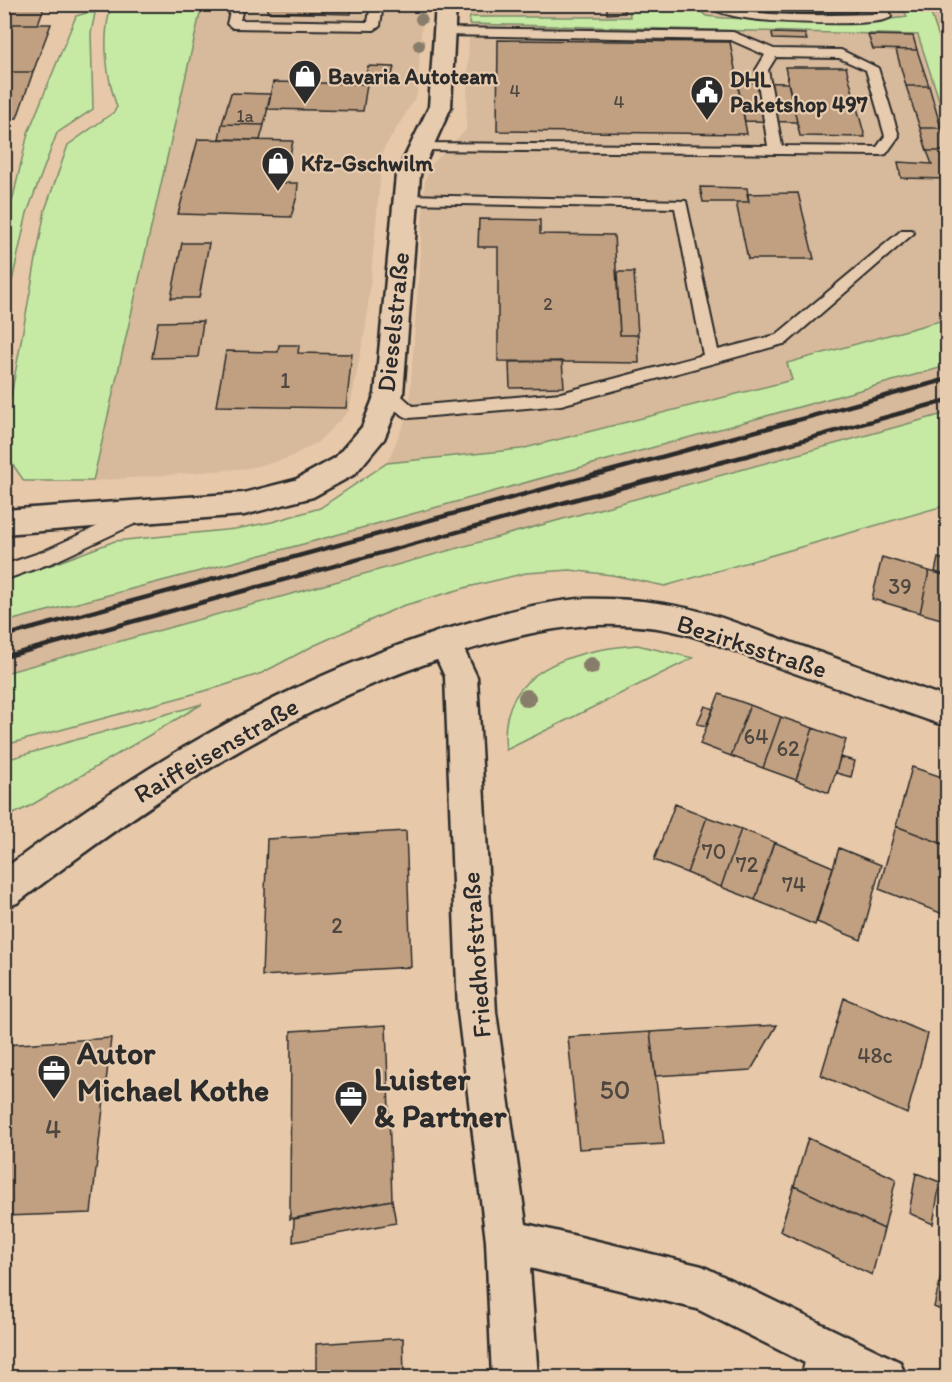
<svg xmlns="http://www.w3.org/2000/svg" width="952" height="1382" font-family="Itim,sans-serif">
	<rect width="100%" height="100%" fill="#e7c8a9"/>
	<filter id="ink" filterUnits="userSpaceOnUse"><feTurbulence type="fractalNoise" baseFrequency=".0167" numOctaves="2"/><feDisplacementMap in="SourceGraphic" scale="12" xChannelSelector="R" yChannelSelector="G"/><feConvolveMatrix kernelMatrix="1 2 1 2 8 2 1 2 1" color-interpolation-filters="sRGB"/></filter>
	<g filter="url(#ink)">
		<path fill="#d7b99b" d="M202 5H423L417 95 383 150 366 326 349 411 318 442 286 459 249 468 93 481Z
			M470 5H902L918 35 947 124V319L787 362 792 380 521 449 387 463 409 412 425 181 431 165 466 130Z
			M928 5H947V61Z
			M947 366V413L5 673V622L554 475Z"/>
		<path fill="#c6eaa4" stroke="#788a68" stroke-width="1.5" d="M112 4 202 5 93 481H24L5 453V429L45 210 68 145 114 112 117 107C106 76 101 35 112 4Z
			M629 4 693 5 706 16 723 18 864 22 907 17 902 5H928L947 61V124L918 35 469 24 470 17H630Z
			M86 13H95L91 33 93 109 57 133 27 213 5 313V232L28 133 76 16Z
			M947 319V366L307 543 5 622V579L51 565 115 541 235 529 272 522 320 508 387 463 521 449 792 380 787 363Z
			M947 413V505L665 586 612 575 570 570 526 573 468 587 402 606 313 646 262 673 219 687 5 745V673Z
			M637 645 693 658 506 750C496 670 573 650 637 645Z
			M202 704 30 806 5 818V760Z"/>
		<path fill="#c0a081" stroke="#2b2b2b" stroke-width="1.5" d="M4 4H45L38 24H4Z
			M266 4H352V7Z
			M781 4H854L856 13H782Z
			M269 5 352 7 351 14 267 12Z
			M607 5H624L625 13 607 14Z
			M4 24H51L33 72H4Z
			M772 33 805 34 807 40 773 39Z
			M868 35 913 36 917 50 873 49Z
			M498 40 730 42 747 134 497 131Z
			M896 50H917L929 86H906Z
			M368 66 394 67 392 75 366 74Z
			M785 67H846L865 137 800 136Z
			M4 72H33L17 118H4Z
			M273 82 367 84 363 111 267 109Z
			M737 82 788 83 797 122 745 121Z
			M906 86H929L941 128H920Z
			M231 93 271 94 264 125 222 124Z
			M222 124 264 125 260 140 219 139Z
			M920 128H941L948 151H927Z
			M198 139 293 141 284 183H298L297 196 291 217 178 214Z
			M927 151H948V179L901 178 898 162 932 164Z
			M700 187 747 188 749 202H703Z
			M798 193 814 259H748L736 202H749L747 194Z
			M479 219 540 220V234L614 235 620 335H638L639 363 498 361V247H478Z
			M182 243H209L199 298H171Z
			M617 272H634L638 335H620Z
			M203 321 198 357 152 358 158 322Z
			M279 345H299L298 353 352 354 346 408 216 406 226 351 278 352Z
			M562 361 564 387 510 388 509 362Z
			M882 557 929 571 920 613 872 599Z
			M938 558 948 561V576L935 572Z
			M929 571 948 576V621L920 613Z
			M719 694 750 705 731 756 700 744Z
			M750 705 781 717 763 768 731 756Z
			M705 706 713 709 706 726 697 724Z
			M781 717 813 728 796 780 763 768Z
			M813 728 846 740 829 793 796 780Z
			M840 757 855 761 851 777 836 773Z
			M912 767 948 779V846L896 826Z
			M675 804 707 817 687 873 654 860Z
			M707 817 741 829 721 887 687 873Z
			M896 826 948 846V916L879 889Z
			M741 829 774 842 755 900 721 887Z
			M406 831 411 967 262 976 267 839Z
			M774 842 833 867 815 925 755 900Z
			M839 848 881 865 861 940 817 922Z
			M844 998 928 1034 907 1114 821 1075Z
			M386 1025 392 1200 290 1219 291 1031Z
			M777 1025 751 1070 655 1076 650 1032Z
			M650 1032 664 1144 579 1149 568 1037Z
			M111 1038 91 1213 4 1216V1045Z
			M808 1138 896 1179 884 1229 794 1186Z
			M916 1173 940 1182 933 1224 909 1213Z
			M794 1186 884 1229 872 1275 780 1231Z
			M392 1200 396 1223 293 1242 294 1219Z
			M944 1262 948 1263V1313L934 1307Z
			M403 1338 404 1378H316V1344Z"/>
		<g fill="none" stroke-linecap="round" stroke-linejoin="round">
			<defs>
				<path id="service" d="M232 4H244L240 20 368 22 371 4H383L380 26 374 30 233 28 227 24Z
					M706 4C728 4 748 12 770 14 806 16 842 15 878 14L875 4H887L891 17C879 28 765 22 745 18 732 16 716 13 706 4Z
					M444 28 733 32 774 49 841 50 878 68 899 136 886 154 881 155 421 150 416 149 414 146 416 143 768 146 756 70 765 55 731 40 440 35 438 32ZM776 57 839 58 866 70 885 136 877 147 782 146 768 70Z
					M406 195 686 201 718 350 776 335 902 230H912L914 233 787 343 561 405 409 418C399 415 387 403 381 394L383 390H395L413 406 561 393 703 355 675 208 401 203 399 200 401 197Z
					M139 507 145 509 148 514 145 519 54 562 4 580V565L42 552Z
					M820 1333 829 1337 833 1346 827 1378H801L811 1337Z"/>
				<path id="minor" d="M436 4H456L451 107 420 175 403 394 384 439 355 474 313 497 244 515 4 534V510L244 493 295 480 335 458 362 427 375 394 396 175 429 107Z
					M445 629 456 633 477 677 496 1012 526 1224 702 1266 900 1362 906 1378H835L697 1309 530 1268 538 1378H492L486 1241 458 1012 445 677 429 642 434 633Z"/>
				<path id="tertiary" d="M579 599C629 598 675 602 722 618L948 698V727C888 706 828 685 769 664 731 650 697 634 657 628 584 618 524 632 455 654 292 705 151 800 17 903L4 908V869C141 766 286 678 451 628 493 615 535 603 579 599Z"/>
			</defs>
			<use href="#service" stroke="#2b2b2b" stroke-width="4"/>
			<use href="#minor" stroke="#2b2b2b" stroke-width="5"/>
			<use href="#tertiary" stroke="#2b2b2b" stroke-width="5"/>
			<use href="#service" fill="#e7cbae" fill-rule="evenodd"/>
			<use href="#minor" fill="#e7cbae" fill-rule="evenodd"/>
			<use href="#tertiary" fill="#e7cbae" fill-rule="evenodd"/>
			<path stroke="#2b2b2b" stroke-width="4.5" d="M4 636 948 379
				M4 657 584 497 746 456 948 400"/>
		</g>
		<g fill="#887c6a">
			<circle cx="421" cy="19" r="6"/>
			<circle cx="419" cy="45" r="6"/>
			<circle cx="591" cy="666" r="9"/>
			<circle cx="527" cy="698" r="9"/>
		</g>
	</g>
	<defs>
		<symbol id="shop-pin" viewBox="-11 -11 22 30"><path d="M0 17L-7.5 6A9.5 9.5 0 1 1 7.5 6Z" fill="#2b2b2b" stroke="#e7cbae"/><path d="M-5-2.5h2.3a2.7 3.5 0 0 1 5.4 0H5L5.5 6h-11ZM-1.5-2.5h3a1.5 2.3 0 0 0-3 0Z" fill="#fff"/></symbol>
		<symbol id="civic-pin" viewBox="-11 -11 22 30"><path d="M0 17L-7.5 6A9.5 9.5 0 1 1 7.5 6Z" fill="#2b2b2b" stroke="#e7cbae"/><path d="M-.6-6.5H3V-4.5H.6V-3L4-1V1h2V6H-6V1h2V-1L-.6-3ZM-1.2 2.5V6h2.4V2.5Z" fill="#fff"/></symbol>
		<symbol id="office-pin" viewBox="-11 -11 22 30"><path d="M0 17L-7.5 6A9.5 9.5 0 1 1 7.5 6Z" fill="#2b2b2b" stroke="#e7cbae"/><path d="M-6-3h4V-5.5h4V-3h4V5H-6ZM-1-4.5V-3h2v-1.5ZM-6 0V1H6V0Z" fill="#fff"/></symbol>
	</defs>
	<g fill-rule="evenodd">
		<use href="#shop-pin" x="286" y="57" width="38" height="52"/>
		<use href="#civic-pin" x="688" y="73" width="38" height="52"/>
		<use href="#shop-pin" x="259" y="144" width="38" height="52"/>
		<use href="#office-pin" x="35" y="1052" width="38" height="52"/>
		<use href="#office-pin" x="332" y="1078" width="38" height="52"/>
	</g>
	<g text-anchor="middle" stroke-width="4.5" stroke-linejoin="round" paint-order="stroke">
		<g font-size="18" fill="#504840">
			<text x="515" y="97">4</text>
			<text x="619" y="108">4</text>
			<text x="245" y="122">1a</text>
			<text x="548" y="310">2</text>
		</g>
		<g font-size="22" font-weight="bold" fill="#2b2b2b" stroke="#e7cbae" text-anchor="start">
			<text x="328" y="84">Bavaria Autoteam</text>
			<text x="730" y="87">DHL<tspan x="730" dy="25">Paketshop 497</tspan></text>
			<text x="301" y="171">Kfz-Gschwilm</text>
		</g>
		<g font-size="22" fill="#504840">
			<text x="285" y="388">1</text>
			<text x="900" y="594">39</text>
			<text x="756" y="744">64</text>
			<text x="788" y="756">62</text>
			<text x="714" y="859">70</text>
			<text x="747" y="872">72</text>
			<text x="794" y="892">74</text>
			<text x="337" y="933">2</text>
			<text x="875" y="1063">48c</text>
		</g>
		<g font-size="26" fill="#2b2b2b" stroke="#e7cbae">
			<text transform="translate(393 322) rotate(-84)" y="9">Dieselstraße</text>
			<text transform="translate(752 646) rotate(18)" y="9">Bezirksstraße</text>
			<text transform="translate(216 750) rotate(-30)" y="9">Raiffeisenstraße</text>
			<text transform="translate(476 955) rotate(-94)" y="9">Friedhofstraße</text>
		</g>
		<g font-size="27" fill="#504840">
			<text x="615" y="1099">50</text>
			<text x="53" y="1138">4</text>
		</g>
		<g font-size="32" font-weight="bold" fill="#2b2b2b" stroke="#e7cbae" text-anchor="start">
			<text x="77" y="1064">Autor<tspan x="77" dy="37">Michael Kothe</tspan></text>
			<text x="374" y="1090">Luister<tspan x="374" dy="37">&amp; Partner</tspan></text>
		</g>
	</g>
	<rect width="952" height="1382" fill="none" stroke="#e7cbae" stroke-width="24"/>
	<rect x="12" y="12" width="928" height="1358" fill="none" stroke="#2b2b2b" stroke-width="2" filter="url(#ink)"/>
</svg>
